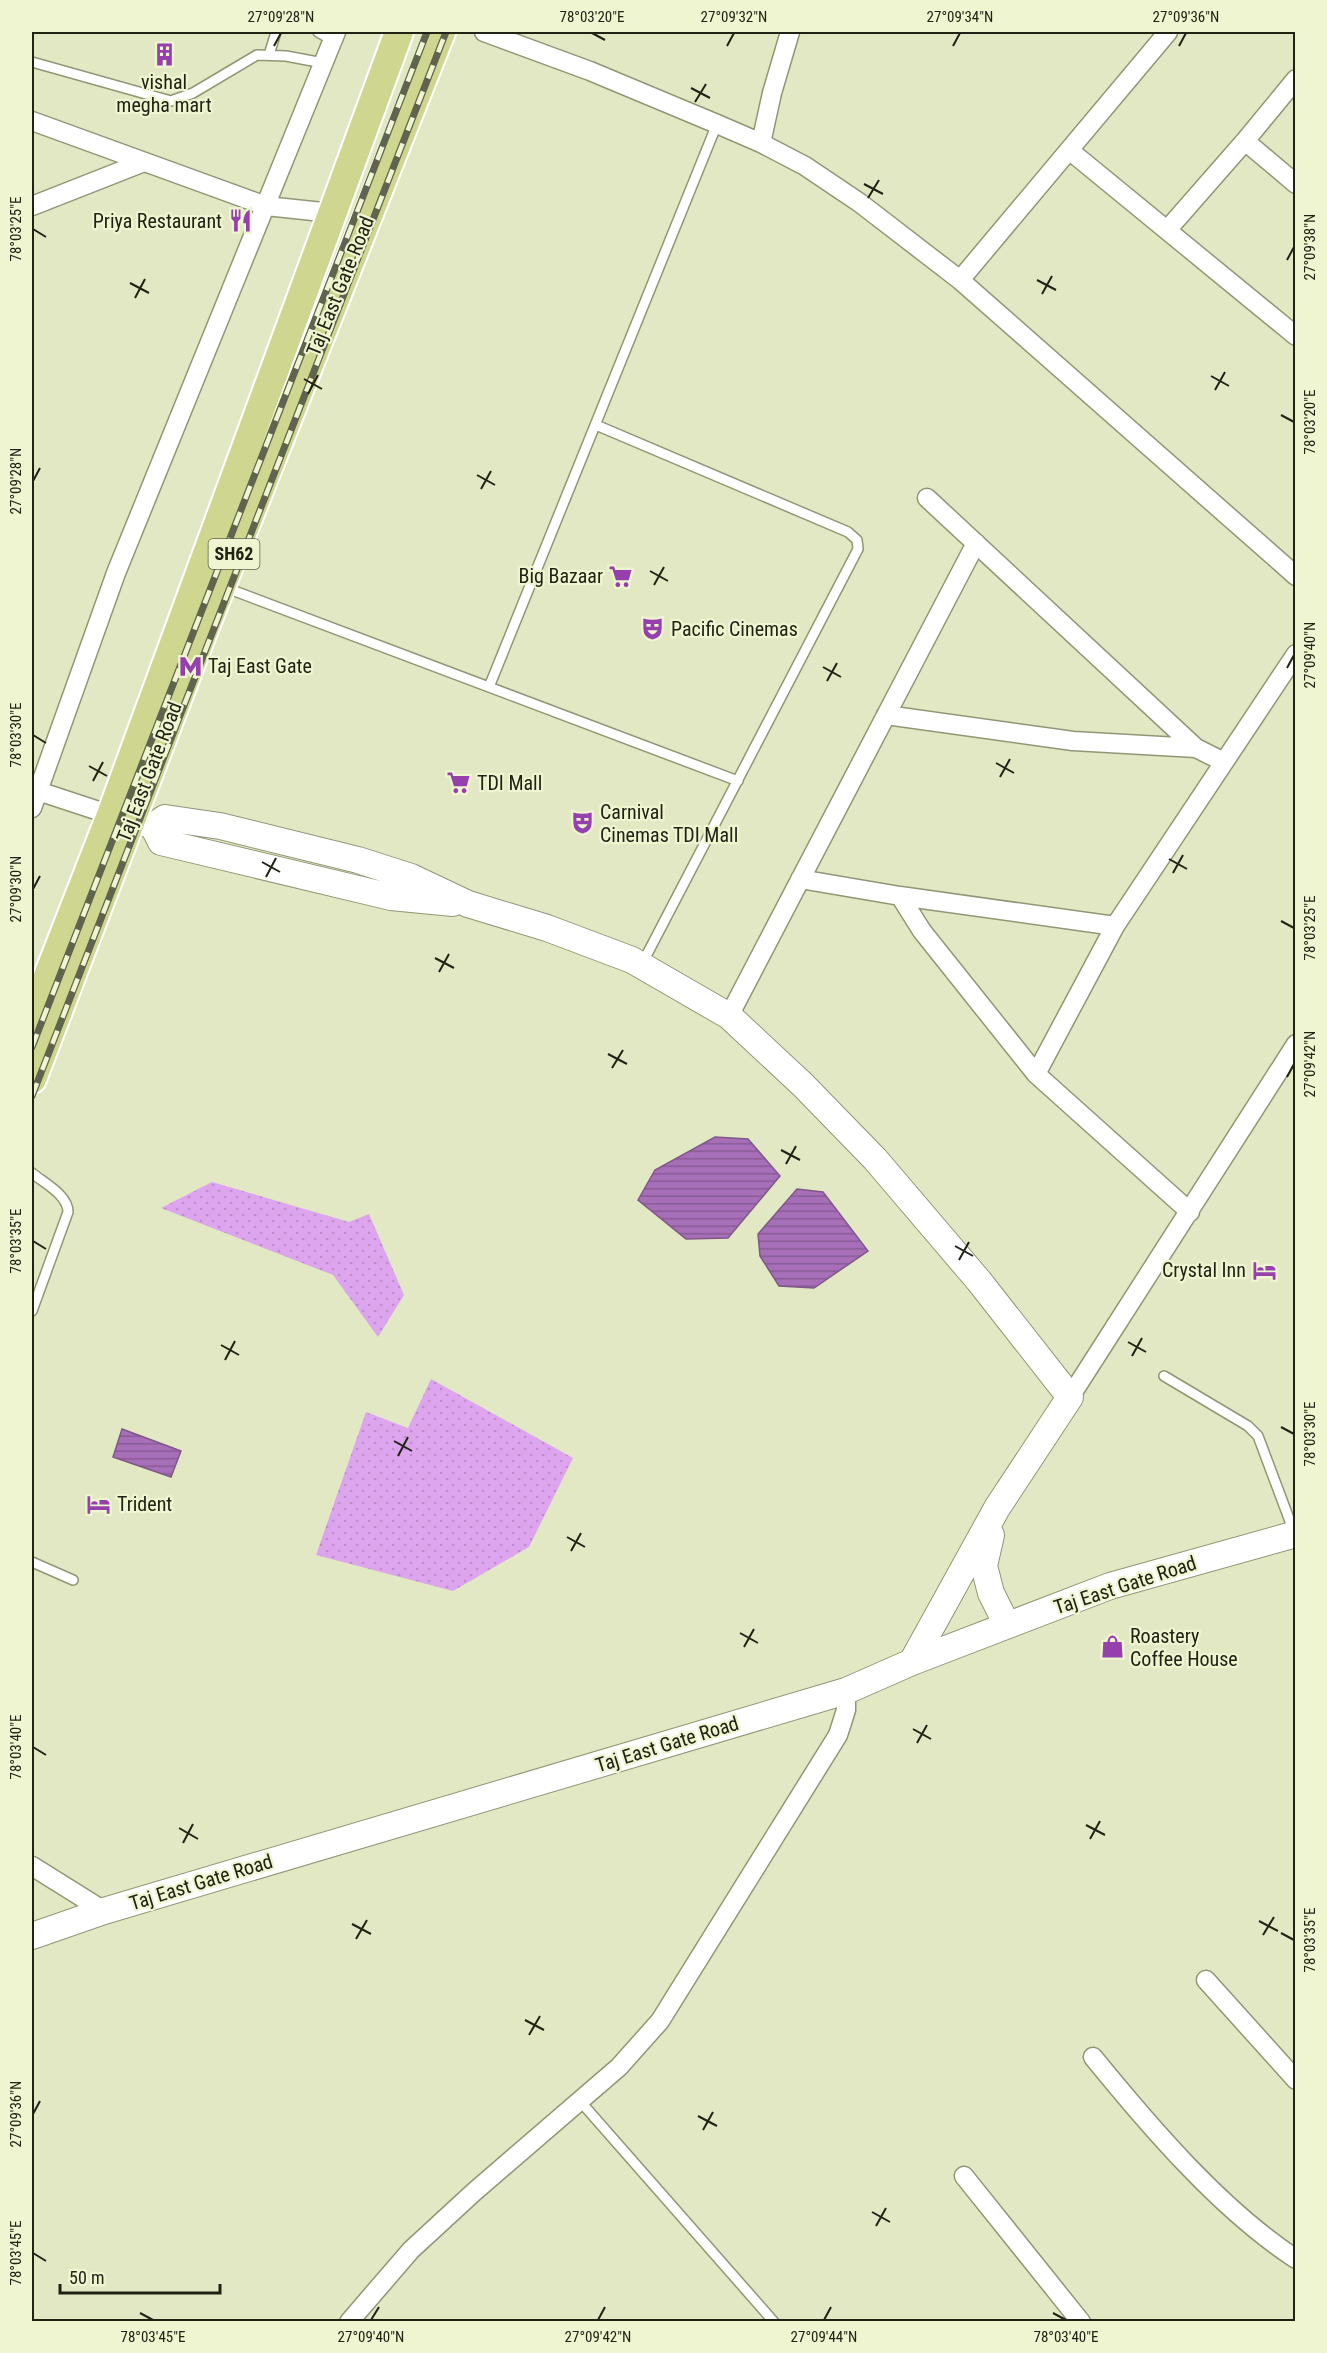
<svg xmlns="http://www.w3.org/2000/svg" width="1327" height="2353" font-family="'Roboto Condensed',sans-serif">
	<defs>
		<pattern id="green-dots" width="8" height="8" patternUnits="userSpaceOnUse" patternTransform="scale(1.5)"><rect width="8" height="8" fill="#dda5ee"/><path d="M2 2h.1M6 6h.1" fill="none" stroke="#bd8ecb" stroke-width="1.8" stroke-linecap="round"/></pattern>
		<pattern id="water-rules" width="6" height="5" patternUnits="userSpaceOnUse" patternTransform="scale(1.5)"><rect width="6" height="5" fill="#a86fb9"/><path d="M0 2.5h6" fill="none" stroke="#885b95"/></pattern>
	</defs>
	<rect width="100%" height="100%" fill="#e3e8c4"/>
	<path fill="url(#green-dots)" d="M212 1182 349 1222 369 1214 404 1295 378 1337 333 1275 161 1208Z
		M431 1379 573 1458 529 1547 453 1591 316 1555 366 1412 408 1428Z"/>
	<path fill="url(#water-rules)" stroke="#7f5888" stroke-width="1.5" d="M715 1137 748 1139 780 1176 728 1238 686 1239 638 1200 655 1170Z
		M797 1189 823 1192 868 1251 814 1288 779 1286 760 1256 758 1234Z
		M122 1429 181 1451 171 1477 113 1457Z"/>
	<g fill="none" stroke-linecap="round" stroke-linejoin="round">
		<defs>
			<path id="service" d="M318 32 332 40
				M269 55 276 32
				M32 62 171 101 193 93 257 55 286 56 323 63
				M596 425 848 532 857 540 858 549 642 964
				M224 587 738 781
				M489 687 717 124
				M32 1173C44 1183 68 1195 68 1212L32 1311
				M1164 1376 1248 1426 1258 1436 1294 1532
				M32 1562 73 1580
				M580 2101 774 2322"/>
			<path id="minor" d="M484 32 590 71 717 124 761 143 805 166 860 203 960 280 1296 576
				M32 121 266 206 332 213
				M1245 141 1296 184
				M761 143 772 93 790 32
				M1069 150 1296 336
				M32 206 144 162
				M1168 229 1245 141 1296 79
				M960 280 1168 32
				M927 498 1196 748 1224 762
				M886 715 1073 741 1196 748
				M38 791 111 815
				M32 808 116 573 336 32
				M800 879 900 896 1115 926 1296 654
				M900 896 922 931 1036 1074 1190 1212
				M729 1016 976 543
				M1036 1074 1115 926
				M1070 1397 1296 1044
				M32 1866 104 1911
				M1206 1980 1296 2080
				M1093 2057C1150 2127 1221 2210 1296 2259
				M964 2176 1081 2322
				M349 2322 411 2250 474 2192 619 2067 660 2021 838 1735 846 1710V1691"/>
			<path id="secondary" d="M138 821 153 826 161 842 391 897 453 903
				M153 826 165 818 220 826 358 860 411 877 468 904 547 928 632 960 729 1016 803 1085 875 1159 979 1281 1070 1397 997 1508 912 1662
				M991 1535 984 1566 991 1593 1007 1625
				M32 1936 104 1911 846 1691 912 1662 1110 1586 1296 1534"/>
			<path id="primary" d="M32 1017 111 815 399 32
				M32 1079 204 629 441 32"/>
		</defs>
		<use href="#service" stroke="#919675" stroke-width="12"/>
		<use href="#minor" stroke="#919675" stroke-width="21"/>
		<use href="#secondary" stroke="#919675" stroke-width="28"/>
		<use href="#primary" stroke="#fff" stroke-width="32"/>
		<use href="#service" stroke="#fff" stroke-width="9"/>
		<use href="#minor" stroke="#fff" stroke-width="18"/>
		<use href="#secondary" stroke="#fff" stroke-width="26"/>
		<use href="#primary" stroke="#cfd690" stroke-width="28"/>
		<defs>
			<path id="rail" d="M32 1047 427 32
				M32 1096 446 32"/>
		</defs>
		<use href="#rail" stroke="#60634e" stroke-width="7"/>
		<use href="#rail" stroke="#f0f5d1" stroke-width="4.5" stroke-dasharray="14" stroke-linecap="butt"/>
	</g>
	<path fill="none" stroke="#202214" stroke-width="2" d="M592 33 605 40M274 46 281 33M727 46 734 33M953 46 960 33M1179 46 1186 33M691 88 710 98M695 102 706 84M864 184 883 194M868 198 879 180M33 229 46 237M1287 260 1294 247M1037 280 1056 290M130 283 149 293M1042 294 1052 276M135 298 145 279M1211 376 1229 386M304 379 322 389M1215 390 1225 372M308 394 318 375M1281 415 1294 422M477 475 495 485M33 481 40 468M481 489 491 471M650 571 668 581M654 585 664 567M823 667 841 677M1287 668 1294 655M827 681 837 663M33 735 46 743M996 763 1014 773M89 766 107 776M1000 777 1010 759M93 781 103 762M1169 859 1187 869M262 862 280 872M1173 873 1183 855M266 877 276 858M33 889 40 876M1281 921 1294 928M435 958 454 968M439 972 449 954M608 1054 627 1064M612 1068 623 1050M1287 1077 1294 1064M781 1150 800 1160M786 1164 796 1146M33 1241 46 1249M955 1246 973 1256M959 1260 969 1242M1128 1342 1146 1352M221 1345 239 1355M1132 1356 1142 1338M225 1360 235 1341M1281 1427 1294 1434M394 1441 412 1451M398 1456 408 1437M567 1537 585 1547M571 1551 581 1533M740 1633 758 1643M744 1647 754 1629M913 1729 931 1739M917 1743 927 1725M33 1747 46 1755M1086 1825 1105 1835M179 1828 198 1839M1090 1839 1100 1821M183 1843 193 1824M1259 1921 1278 1931M352 1924 371 1934M1281 1933 1294 1940M1263 1935 1274 1917M356 1939 367 1920M525 2020 544 2030M529 2035 540 2016M33 2114 40 2101M698 2116 717 2126M703 2130 713 2112M872 2212 890 2222M876 2226 886 2208M33 2253 46 2261M140 2313 153 2320M1053 2313 1066 2320M371 2320 379 2307M598 2320 605 2307M824 2320 831 2307"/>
	<defs>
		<symbol id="building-bare" viewBox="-9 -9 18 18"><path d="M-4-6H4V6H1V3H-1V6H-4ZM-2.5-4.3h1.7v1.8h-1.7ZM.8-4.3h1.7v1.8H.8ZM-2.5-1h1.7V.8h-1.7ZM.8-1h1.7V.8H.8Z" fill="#9540ad" stroke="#f0f5d1" stroke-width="2.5" paint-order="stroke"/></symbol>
		<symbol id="restaurant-bare" viewBox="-9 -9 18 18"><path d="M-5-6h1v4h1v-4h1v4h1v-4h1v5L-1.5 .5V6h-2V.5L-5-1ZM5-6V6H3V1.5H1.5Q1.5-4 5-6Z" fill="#9540ad" stroke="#f0f5d1" stroke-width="2.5" paint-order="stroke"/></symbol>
		<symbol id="supermarket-bare" viewBox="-9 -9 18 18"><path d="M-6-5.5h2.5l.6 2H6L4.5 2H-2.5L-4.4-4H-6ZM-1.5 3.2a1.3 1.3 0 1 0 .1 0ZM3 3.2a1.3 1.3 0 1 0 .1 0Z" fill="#9540ad" stroke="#f0f5d1" stroke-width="2.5" paint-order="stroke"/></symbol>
		<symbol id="theatre-bare" viewBox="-9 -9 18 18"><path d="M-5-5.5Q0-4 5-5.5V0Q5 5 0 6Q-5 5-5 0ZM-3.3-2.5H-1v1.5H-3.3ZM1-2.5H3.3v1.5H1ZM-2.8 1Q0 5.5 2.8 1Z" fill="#9540ad" stroke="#f0f5d1" stroke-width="2.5" paint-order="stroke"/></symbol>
		<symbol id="metro-bare" viewBox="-9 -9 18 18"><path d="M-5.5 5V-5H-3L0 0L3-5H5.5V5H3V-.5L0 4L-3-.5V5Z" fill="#9540ad" stroke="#f0f5d1" stroke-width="2.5" paint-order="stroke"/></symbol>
		<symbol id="hotel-bare" viewBox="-9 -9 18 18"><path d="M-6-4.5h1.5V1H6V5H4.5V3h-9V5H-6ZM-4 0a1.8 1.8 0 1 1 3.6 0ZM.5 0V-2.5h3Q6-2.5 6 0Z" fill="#9540ad" stroke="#f0f5d1" stroke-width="2.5" paint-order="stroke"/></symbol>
		<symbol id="shop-bare" viewBox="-9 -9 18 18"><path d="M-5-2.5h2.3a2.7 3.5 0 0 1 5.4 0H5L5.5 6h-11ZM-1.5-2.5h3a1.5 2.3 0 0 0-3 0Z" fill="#9540ad" stroke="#f0f5d1" stroke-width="2.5" paint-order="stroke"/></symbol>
	</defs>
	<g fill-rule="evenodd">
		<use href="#building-bare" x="148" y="38" width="33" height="33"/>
		<use href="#restaurant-bare" x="224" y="204" width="33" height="33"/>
		<use href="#supermarket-bare" x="604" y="560" width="33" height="33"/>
		<use href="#theatre-bare" x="636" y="612" width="33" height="33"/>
		<use href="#metro-bare" x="174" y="650" width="33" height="33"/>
		<use href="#supermarket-bare" x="442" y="766" width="33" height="33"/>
		<use href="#theatre-bare" x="566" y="806" width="33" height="33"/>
		<use href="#hotel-bare" x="1248" y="1254" width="33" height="33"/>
		<use href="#hotel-bare" x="82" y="1488" width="33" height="33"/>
		<use href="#shop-bare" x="1096" y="1630" width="33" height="33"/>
	</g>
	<g text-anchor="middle" stroke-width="4.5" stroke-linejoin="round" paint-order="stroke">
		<rect fill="#f0f5d1" stroke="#5e614d" stroke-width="1.5" x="208.5" y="539" width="51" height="30" rx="4.5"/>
		<g font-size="18" font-weight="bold" fill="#202214">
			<text x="234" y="560">SH62</text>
		</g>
		<g font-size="20" fill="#202214" stroke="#f0f5d1" text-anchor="start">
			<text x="164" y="89" text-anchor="middle">vishal<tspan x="164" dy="23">megha mart</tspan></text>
			<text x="222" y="228" text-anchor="end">Priya Restaurant</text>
			<text x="603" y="583" text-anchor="end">Big Bazaar</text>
			<text x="671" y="636">Pacific Cinemas</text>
			<text x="208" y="673">Taj East Gate</text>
			<text x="477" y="790">TDI Mall</text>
			<text x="600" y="819">Carnival<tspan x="600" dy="23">Cinemas TDI Mall</tspan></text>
			<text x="1246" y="1277" text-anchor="end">Crystal Inn</text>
			<text x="117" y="1511">Trident</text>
			<text x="1130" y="1643">Roastery<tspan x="1130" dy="23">Coffee House</tspan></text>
		</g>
		<g font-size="20" fill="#202214" stroke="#f0f5d1">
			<text transform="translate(340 286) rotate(-68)" y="7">Taj East Gate Road</text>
			<text transform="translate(149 772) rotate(-69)" y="7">Taj East Gate Road</text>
			<text transform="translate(1125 1585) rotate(-18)" y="7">Taj East Gate Road</text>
			<text transform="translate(667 1744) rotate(-17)" y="7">Taj East Gate Road</text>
			<text transform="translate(201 1882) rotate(-17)" y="7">Taj East Gate Road</text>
		</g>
	</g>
	<rect width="1327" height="2353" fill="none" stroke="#f0f5d1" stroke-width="66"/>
	<path d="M60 2284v9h160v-9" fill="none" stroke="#202214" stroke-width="3"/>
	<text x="69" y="2284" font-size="18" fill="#202214" stroke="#f0f5d1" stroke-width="4.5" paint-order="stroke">50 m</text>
	<rect x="33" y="33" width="1261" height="2287" fill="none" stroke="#202214" stroke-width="2"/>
	<g font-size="15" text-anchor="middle" fill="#202214">
		<text x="281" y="22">27°09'28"N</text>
		<text x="592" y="22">78°03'20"E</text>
		<text x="734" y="22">27°09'32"N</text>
		<text x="960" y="22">27°09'34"N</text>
		<text x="1186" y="22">27°09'36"N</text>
		<text transform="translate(16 229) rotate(-90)" y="5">78°03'25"E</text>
		<text transform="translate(1310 247) rotate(-90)" y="5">27°09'38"N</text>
		<text transform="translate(1310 422) rotate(-90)" y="5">78°03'20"E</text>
		<text transform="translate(16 481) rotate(-90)" y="5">27°09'28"N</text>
		<text transform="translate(1310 655) rotate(-90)" y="5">27°09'40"N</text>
		<text transform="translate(16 735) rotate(-90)" y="5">78°03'30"E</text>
		<text transform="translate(16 889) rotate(-90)" y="5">27°09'30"N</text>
		<text transform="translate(1310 928) rotate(-90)" y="5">78°03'25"E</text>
		<text transform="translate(1310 1064) rotate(-90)" y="5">27°09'42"N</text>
		<text transform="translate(16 1241) rotate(-90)" y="5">78°03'35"E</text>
		<text transform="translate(1310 1434) rotate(-90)" y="5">78°03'30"E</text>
		<text transform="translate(16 1747) rotate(-90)" y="5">78°03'40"E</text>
		<text transform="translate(1310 1940) rotate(-90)" y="5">78°03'35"E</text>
		<text transform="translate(16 2114) rotate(-90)" y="5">27°09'36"N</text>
		<text transform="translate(16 2253) rotate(-90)" y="5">78°03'45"E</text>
		<text x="153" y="2342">78°03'45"E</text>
		<text x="371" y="2342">27°09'40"N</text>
		<text x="598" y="2342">27°09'42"N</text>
		<text x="824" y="2342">27°09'44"N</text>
		<text x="1066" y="2342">78°03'40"E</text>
	</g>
</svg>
